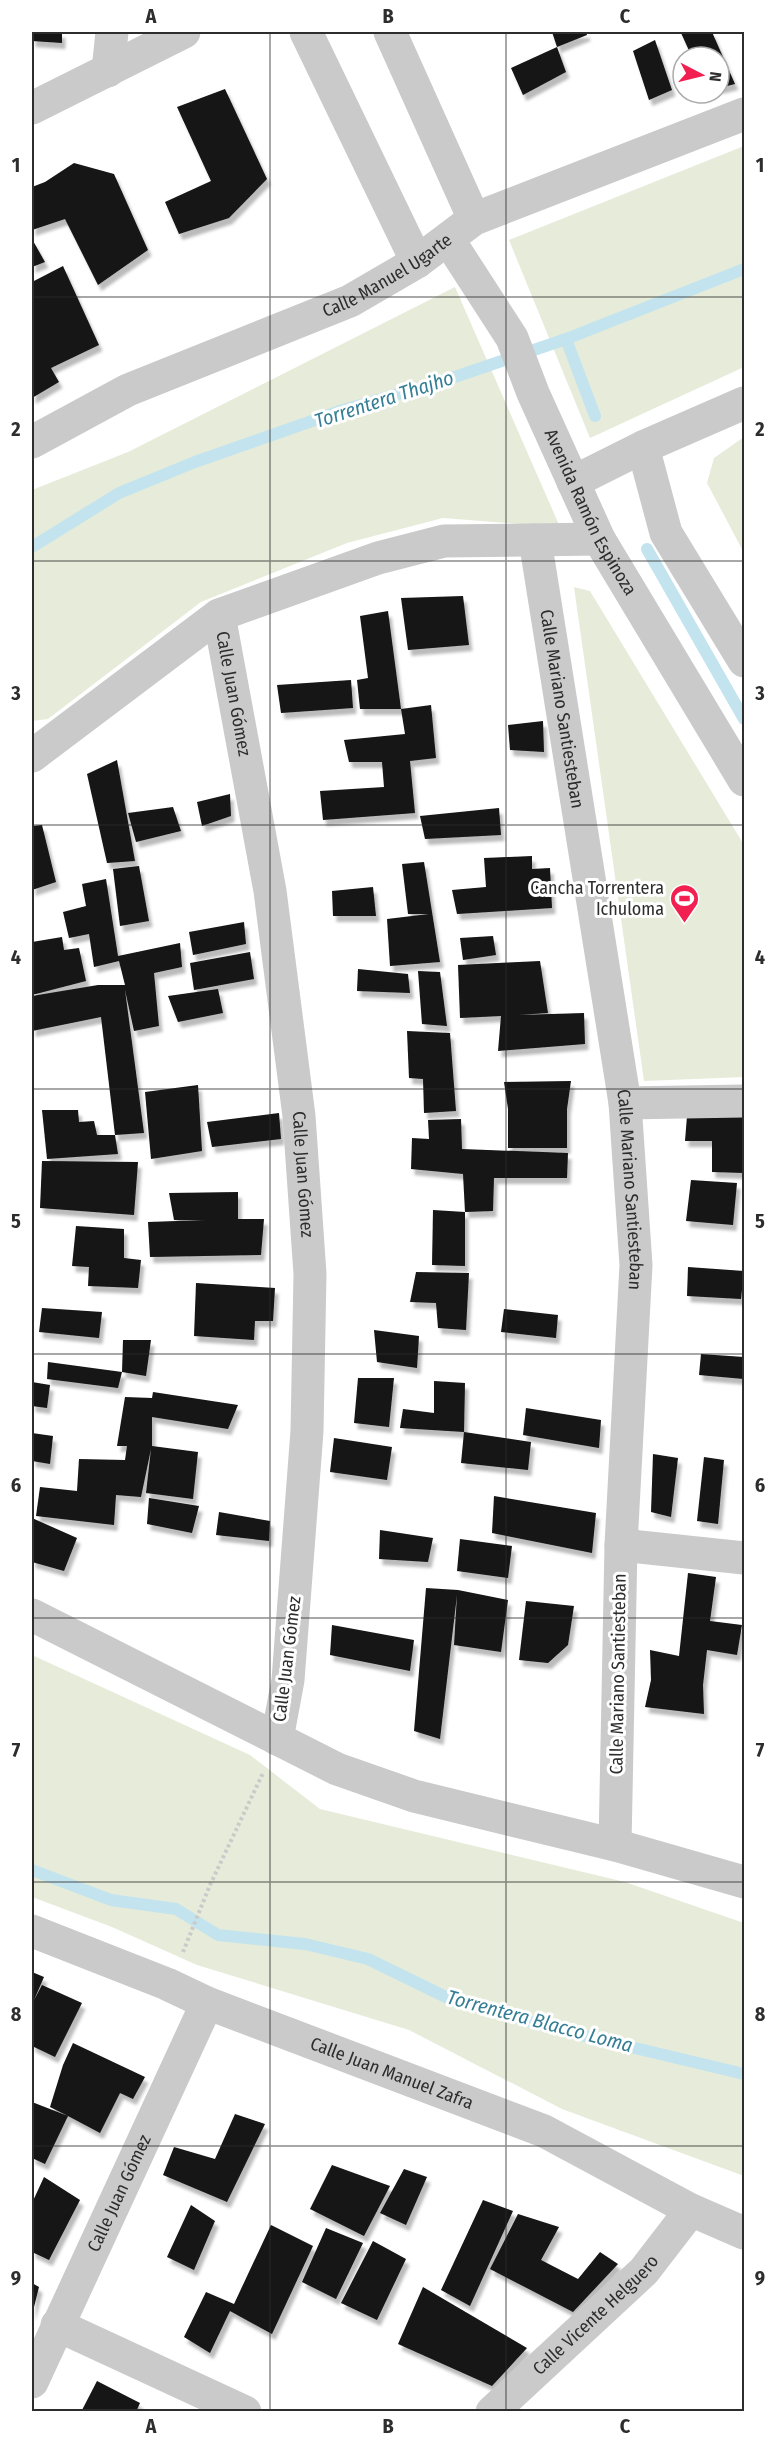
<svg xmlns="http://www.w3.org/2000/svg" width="776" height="2443" font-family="'Fira Sans Condensed',sans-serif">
	<defs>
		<filter id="shadow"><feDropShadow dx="3.5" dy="6" stdDeviation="1.5" flood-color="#0004"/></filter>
	</defs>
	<rect width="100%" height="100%" fill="#fff"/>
	<path fill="#e6ecd9" d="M744 146V367L590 438 509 240Z
		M455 287 560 527 443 518 347 543 201 602 48 719 32 721V490L128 452Z
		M744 437V553L707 483 714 458Z
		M574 587 590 591 744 845V1077L644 1081Z
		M32 1655 250 1755 320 1809 625 1882 744 1923V2176L562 2109 409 2030 197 1965 112 1927 32 1897Z"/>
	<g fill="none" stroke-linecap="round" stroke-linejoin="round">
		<path stroke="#c3e4ee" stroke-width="12" d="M566 339 595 416
			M32 547 119 493 195 462 343 410 440 382 566 339 744 269
			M647 549 744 719
			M32 1870 111 1900 176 1909 218 1935 305 1944 368 1959 454 2001 576 2034 744 2074"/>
	</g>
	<path fill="#141414" filter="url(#shadow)" d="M32 32H62V43L32 41Z
		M552 32H586L587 35 557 47Z
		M684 32H712L735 84 719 88V57H692L681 33Z
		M655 40 672 90 649 100 633 51Z
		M557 47 566 72 523 95 511 68Z
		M225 89 267 179 229 218 179 234 165 202 211 181 177 107Z
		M74 163 114 174 148 250 98 285 65 219 32 230V187L45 182Z
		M32 239 45 262 32 267Z
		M63 266 99 345 51 368 59 382 32 398V282Z
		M463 596 469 645 408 650 401 598Z
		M388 611 401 709H360L357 680 368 678 360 616Z
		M351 680 353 708 281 713 277 685Z
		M431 705 436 758 410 761 415 813 323 820 320 791 384 787 382 762H349L344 740 405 734 401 709Z
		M543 721 544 752 510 750 508 725Z
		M117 760 135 861 107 863 87 774Z
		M230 794 231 816 202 826 197 802Z
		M173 807 181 831 136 842 128 813Z
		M499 808 501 835 425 839 420 816Z
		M42 825 56 882 32 890V826Z
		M532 856V869L550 868 552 908 457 914 452 890 486 887 484 858Z
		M424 862 440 962 390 966 387 919 429 914H408L402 864Z
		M139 866 149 921 120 926 113 869Z
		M106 879 118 956 180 943 182 967 154 973 159 1026 134 1031 125 990 144 1133 115 1135 101 1017 32 1031V996L98 985H125L119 961 94 967 89 934 69 938 63 912 86 906 82 884Z
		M373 887 376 916H333L332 891Z
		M244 922 246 944 193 955 189 932Z
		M493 936 496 955 463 960 460 938Z
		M62 937 64 950 79 948 86 981 32 995V942Z
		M250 952 254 979 194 990 190 963Z
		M540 961 548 1013 519 1015 584 1013 585 1044 498 1051 501 1016 460 1018 458 965Z
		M358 969 408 974 410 993 357 991Z
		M418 971 440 972 447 1026 422 1024Z
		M218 989 223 1013 178 1022 168 996Z
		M407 1031 450 1033 456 1111 424 1113 423 1079 409 1078Z
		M571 1081 567 1109V1148H508V1109L504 1082Z
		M198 1085 202 1151 151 1159 145 1092Z
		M42 1110H78L79 1122 94 1121 97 1135H115L118 1154 47 1159Z
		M279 1113 281 1139 212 1147 207 1122Z
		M687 1116 743 1117 742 1137H744V1173L712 1172V1141H685Z
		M461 1119 462 1149 568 1153 567 1178H494L493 1211 465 1212 463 1174 411 1169 412 1138 429 1139 428 1120Z
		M42 1161 138 1162 134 1215 40 1208Z
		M691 1180 737 1183 733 1225 686 1221Z
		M238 1192V1219H264L261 1255 150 1257 148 1222 205 1220H174L169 1193Z
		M433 1210 465 1212V1266L432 1265Z
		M76 1226 124 1229V1258L141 1260 138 1288 88 1286 89 1267 72 1266Z
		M688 1267 744 1271 741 1299 687 1296Z
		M416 1272 469 1273 466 1330 438 1328 436 1303 410 1302Z
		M196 1283 275 1288 273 1321H255L254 1340 194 1336Z
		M42 1308 102 1312 99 1338 39 1332Z
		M504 1309 558 1315 556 1338 501 1332Z
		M374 1330 419 1336 417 1368 377 1362Z
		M123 1340H151L146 1376 122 1372 118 1388 47 1379 48 1362 122 1372Z
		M701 1354 744 1357V1379L699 1375Z
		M358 1378H394L389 1427 354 1423Z
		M434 1381 465 1383 464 1432 400 1428 403 1409 434 1413Z
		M32 1382 50 1385 47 1408 32 1406Z
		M153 1392 238 1405 228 1429 152 1417V1446L198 1452 193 1499 146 1493 151 1449 141 1497 116 1495 114 1525 36 1516 40 1487 77 1491 79 1459 125 1460 127 1446H117L125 1397 152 1398Z
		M526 1408 601 1420 599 1448 523 1435Z
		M464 1432 531 1442 528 1470 461 1463Z
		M32 1433 53 1436 50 1464 32 1461Z
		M334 1438 392 1447 387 1480 330 1472Z
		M653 1454 678 1458 671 1517 651 1512Z
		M704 1457 724 1460 718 1524 697 1521Z
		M494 1496 596 1513 592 1553 492 1533Z
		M149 1498 199 1506 192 1533 147 1524Z
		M219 1512 270 1521 269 1541 216 1535Z
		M32 1518 77 1538 64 1571 32 1562Z
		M380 1530 433 1538 428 1562 379 1559Z
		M460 1539 512 1546 508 1578 457 1571Z
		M688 1573 716 1577 710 1621 742 1625 737 1655 707 1650 703 1685 704 1714 645 1707 651 1680 650 1650 679 1656Z
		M426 1588 458 1590 508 1600 501 1652 454 1645 457 1595 440 1739 414 1731Z
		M526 1601 574 1606 568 1645 548 1663 519 1660Z
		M332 1625 414 1640 410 1671 330 1655Z
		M32 1972 44 1977 34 2000 42 1985 82 2003 55 2057 32 2046Z
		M73 2043 145 2077 133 2099 120 2093 100 2133 68 2116 45 2164 32 2158V2102L68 2116 50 2107 63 2065Z
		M235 2114 265 2124 227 2202 163 2175 174 2147 215 2159Z
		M332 2165 390 2186 364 2236 310 2209Z
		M404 2169 427 2177 406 2225 380 2213Z
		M44 2177 80 2200 49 2260 32 2252V2203Z
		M483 2200 513 2211 470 2306 441 2290Z
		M191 2205 215 2221 194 2270 167 2257Z
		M518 2214 559 2227 541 2260 578 2279 600 2252 618 2264 573 2312 490 2269Z
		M271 2225 313 2246 272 2334 230 2311 210 2353 184 2337 206 2292 234 2304Z
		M326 2228 363 2243 336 2299 302 2282Z
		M373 2241 406 2259 377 2320 341 2303Z
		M32 2283 39 2287 32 2315Z
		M423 2287 527 2348 492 2386 398 2344Z
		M97 2381 140 2403 136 2412H81Z"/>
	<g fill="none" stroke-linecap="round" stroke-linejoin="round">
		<path stroke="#cacaca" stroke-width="4" stroke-dasharray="3 3" stroke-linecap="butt" d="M183 1952 210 1885 263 1773"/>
		<g stroke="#cacaca" stroke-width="33">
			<path d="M306 32 417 262"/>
			<path d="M390 32 474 219"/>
			<path d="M108 71 112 32"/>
			<path id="s1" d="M448 239 512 338 533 393 599 539 744 780"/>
			<path id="s2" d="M32 442 128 390 350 301 417 262 474 219 744 114"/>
			<path d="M643 447 666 533 744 661"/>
			<path d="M573 482 643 447 744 403"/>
			<path id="s3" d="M535 540 625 1103 636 1265 621 1545 615 1845"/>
			<path id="s4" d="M219 615 270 891 299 1116 310 1274 307 1431 288 1680 277 1739"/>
			<path d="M32 756 219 615 378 558 444 541 599 539"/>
			<path d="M625 1103 744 1101"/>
			<path d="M621 1545 744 1558"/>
			<path d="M32 1615 337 1769 414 1796 615 1845 744 1882"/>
			<path d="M57 2325 245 2412"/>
			<path id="s5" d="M32 2382 207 2003"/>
			<path id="s6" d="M492 2412 644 2271 691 2210"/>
		</g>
		<g stroke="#cacaca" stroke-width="33">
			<path d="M32 108 184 32"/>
			<path id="s7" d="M32 1931 167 1984 207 2003 544 2131 691 2210 744 2233"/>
		</g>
	</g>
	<path fill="none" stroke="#2d2d2d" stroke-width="1.5" stroke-opacity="0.55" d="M270 32V2412M506 32V2412M32 297H744M32 561H744M32 825H744M32 1089H744M32 1354H744M32 1618H744M32 1882H744M32 2146H744"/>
	<defs>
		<symbol id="stadium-pin" viewBox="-11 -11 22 30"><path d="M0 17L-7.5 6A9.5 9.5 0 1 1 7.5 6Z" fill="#f22050" stroke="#fff"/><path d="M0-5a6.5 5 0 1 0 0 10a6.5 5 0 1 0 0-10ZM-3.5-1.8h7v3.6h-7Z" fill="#fff"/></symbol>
	</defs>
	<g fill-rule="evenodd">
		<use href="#stadium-pin" x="668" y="882" width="33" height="45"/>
	</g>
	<g text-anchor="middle" stroke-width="6" stroke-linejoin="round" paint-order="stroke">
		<g font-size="18" fill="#2d2d2d" stroke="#fff">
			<text dy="6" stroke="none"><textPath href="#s2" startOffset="393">Calle Manuel Ugarte</textPath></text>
			<text dy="6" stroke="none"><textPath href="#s1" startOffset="309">Avenida Ramón Espinoza</textPath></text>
			<text dy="6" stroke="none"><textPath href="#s4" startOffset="80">Calle Juan Gómez</textPath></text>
			<text dy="6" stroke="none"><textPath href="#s3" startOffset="171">Calle Mariano Santiesteban</textPath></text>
			<text dy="6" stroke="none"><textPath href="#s4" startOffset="566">Calle Juan Gómez</textPath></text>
			<text dy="6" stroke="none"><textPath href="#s3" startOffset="657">Calle Mariano Santiesteban</textPath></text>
			<text transform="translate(287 1659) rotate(-83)" y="6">Calle Juan Gómez</text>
			<text transform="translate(618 1674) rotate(-89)" y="6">Calle Mariano Santiesteban</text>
			<text dy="6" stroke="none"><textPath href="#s7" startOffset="387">Calle Juan Manuel Zafra</textPath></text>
			<text dy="6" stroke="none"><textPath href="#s5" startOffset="208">Calle Juan Gómez</textPath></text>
			<text dy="6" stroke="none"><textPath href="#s6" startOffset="142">Calle Vicente Helguero</textPath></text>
		</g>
		<g font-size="18" fill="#2d2d2d" stroke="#fff" text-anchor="end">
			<text x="664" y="894">Cancha Torrentera<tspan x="664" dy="21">Ichuloma</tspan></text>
		</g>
		<g font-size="20" font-style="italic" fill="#357e95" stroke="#fff">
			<text transform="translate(384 399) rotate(-18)" y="7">Torrentera Thajho</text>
			<text transform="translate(540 2021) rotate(15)" y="7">Torrentera Blacco Loma</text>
		</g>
	</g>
	<rect width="776" height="2443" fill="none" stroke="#ffffff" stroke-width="66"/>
	<g transform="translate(701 75) rotate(97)"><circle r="28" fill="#ffffff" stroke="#ababab" stroke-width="1.5"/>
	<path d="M0-4.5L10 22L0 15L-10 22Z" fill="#f22050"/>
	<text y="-9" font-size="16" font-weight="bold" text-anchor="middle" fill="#2d2d2d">N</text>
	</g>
	<rect x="33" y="33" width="710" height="2377" fill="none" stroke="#2d2d2d" stroke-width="2"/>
	<g font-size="20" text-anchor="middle" font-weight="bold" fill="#2d2d2d">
		<text x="151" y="23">A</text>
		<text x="388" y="23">B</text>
		<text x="625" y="23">C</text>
		<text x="16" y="172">1</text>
		<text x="760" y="172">1</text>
		<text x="16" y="436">2</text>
		<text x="760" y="436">2</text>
		<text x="16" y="700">3</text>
		<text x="760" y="700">3</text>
		<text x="16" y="964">4</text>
		<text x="760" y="964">4</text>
		<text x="16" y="1228">5</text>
		<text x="760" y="1228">5</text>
		<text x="16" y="1492">6</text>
		<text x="760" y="1492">6</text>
		<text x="16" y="1757">7</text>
		<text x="760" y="1757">7</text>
		<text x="16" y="2021">8</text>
		<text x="760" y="2021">8</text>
		<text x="16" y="2285">9</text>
		<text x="760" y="2285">9</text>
		<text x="151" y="2433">A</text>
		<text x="388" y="2433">B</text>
		<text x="625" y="2433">C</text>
	</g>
</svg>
